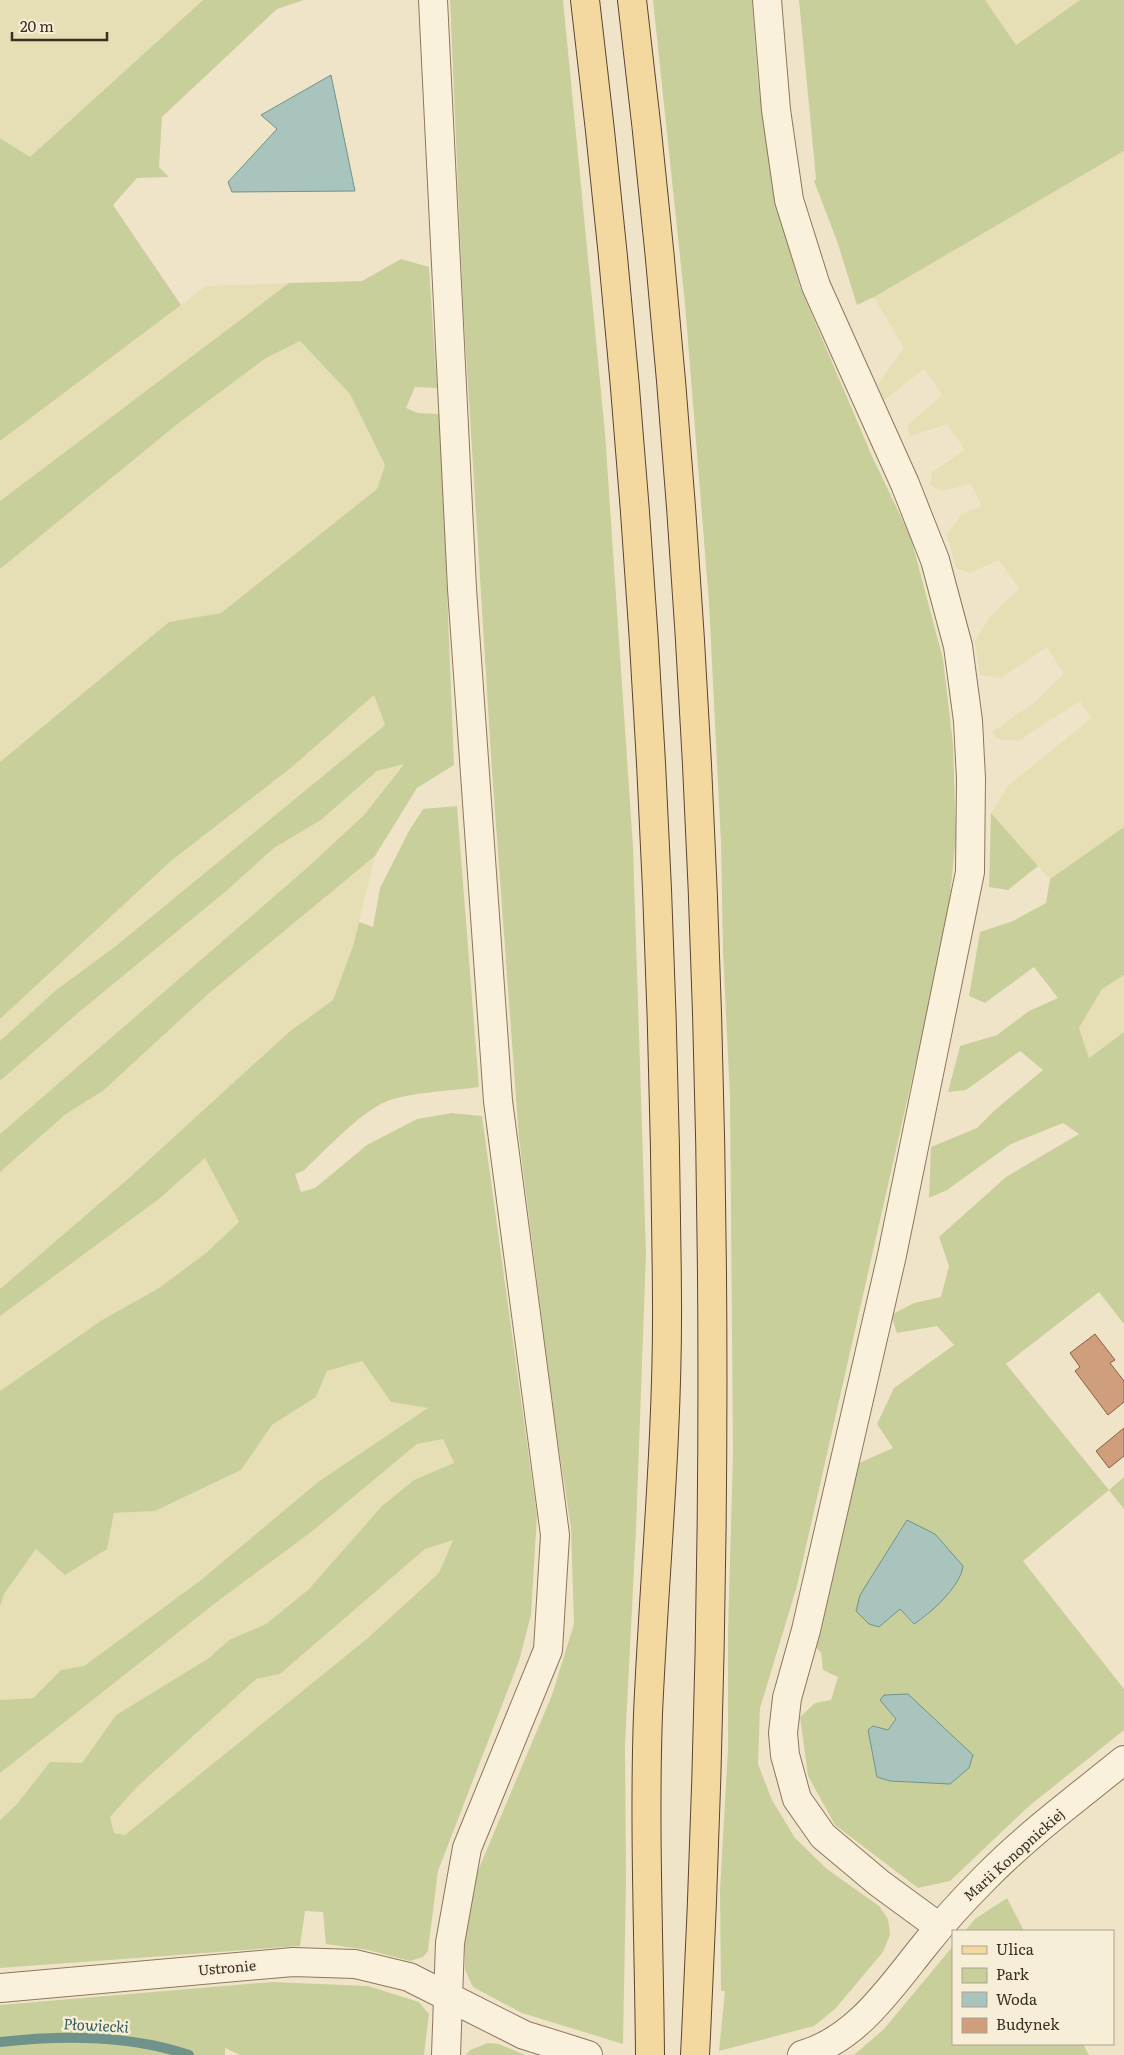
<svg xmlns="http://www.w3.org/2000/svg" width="1124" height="2055" font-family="Literata,serif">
	<rect width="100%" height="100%" fill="#f0e4c8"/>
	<path fill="#e6deb5" d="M0 0H203L30 157 0 138Z
		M985 0H1080L1015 45Z
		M1124 151V827L1050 879 991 813 1008 786 1091 718 1080 701 1018 741 998 739 992 732 1035 702 1064 674 1047 647 1001 678 980 675 975 641 991 615 1019 589 999 560 969 573 956 568 947 534 962 514 982 506 971 484 942 491 930 485 932 472 965 450 947 424 910 436 907 426 942 395 924 369 883 401 878 384 904 348 874 297Z
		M289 283 178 367 0 501V441L206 286Z
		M300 341 350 394 385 465 377 489 221 613 169 622 0 762V569L180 422 266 358Z
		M374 695 385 725 117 945 55 991 0 1041V1019L171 861 292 767Z
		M404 763 364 815 308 867 0 1134V1081L78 1013 225 892 274 848 321 820 377 771Z
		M375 856 353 946 333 1000 289 1032 129 1178 0 1289V1172L66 1114 104 1090 207 995Z
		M1124 975V1032L1089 1058 1079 1028 1102 989Z
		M205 1158 239 1223 206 1253 159 1288 102 1320 0 1391V1316L159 1199Z
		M362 1361 391 1402 429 1408 318 1482 201 1580 84 1666 61 1670 33 1698 0 1700V1607L4 1594 36 1548 107 1549 114 1513 155 1511 241 1470 272 1425 316 1397 327 1371Z
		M443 1439 454 1464 414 1480 382 1506 308 1590 266 1624 229 1640 209 1658 116 1715 82 1763 17 1804 0 1820V1773L222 1598 310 1533 417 1444Z
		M453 1539 439 1573 369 1637 125 1835 114 1833 110 1817 137 1787 256 1679 280 1674 425 1549Z"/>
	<path fill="#c9cf9b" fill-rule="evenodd" d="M203 0H304L277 9 162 117 159 167 169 177 137 178 113 205 181 305 0 441V138L30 157Z
		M450 0H563L605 433 633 847 646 1253 636 1530 625 1745 626 1883 623 2044 522 2013 473 1987 465 1970V1944L477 1873 552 1695 574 1624 571 1528 555 1423 519 1138 492 771 463 304Z
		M653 0H752L758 80 774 192 800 287 872 456 911 538 943 659 953 744 956 837 947 925 797 1586 760 1708 758 1764 772 1800 795 1838 827 1869 879 1906 888 1919 890 1935 883 1952 835 2009 814 2026 719 2051 725 1991H721L720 1890 728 1748V1631L733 1454 730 1097 723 952 721 843 709 603 685 304Z
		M799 0H985L1016 45 1080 0H1124V151L874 297 857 305 837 241 814 181 816 179Z
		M401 259 429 267 437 388 415 387 406 408 418 413 440 414 454 765 417 788 375 856 207 995 104 1090 66 1114 0 1172V1134L308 867 364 815 404 764 377 771 321 820 274 848 225 892 78 1013 0 1081V1041L55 991 117 945 385 725 374 695 292 767 171 861 0 1019V762L169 622 221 613 377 489 385 465 350 394 300 341 266 358 180 422 0 569V501L289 283 362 281Z
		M457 806 479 1087C452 1091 406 1092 383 1103 355 1117 326 1150 303 1171L295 1174 301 1192 315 1188 367 1145 417 1119 452 1113 482 1116 537 1516 531 1615 519 1661 438 1871 428 1951 423 1957 410 1961 368 1950 326 1944 323 1912 305 1911 300 1946 0 1968V1820L17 1804 50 1762 82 1763 116 1715 209 1658 229 1640 266 1624 308 1590 382 1506 414 1480 454 1463 443 1439 417 1444 310 1533 222 1598 0 1773V1700L33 1698 61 1670 84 1666 201 1580 318 1482 428 1408 391 1402 362 1361 327 1371 316 1397 272 1425 241 1470 155 1511 114 1513 107 1549 65 1575 36 1549 4 1594 0 1607V1391L102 1320 159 1288 206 1253 239 1222 205 1158 159 1199 0 1316V1289L129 1178 289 1032 333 1000 353 946 359 922 373 927 380 888 409 831 423 809ZM453 1540 439 1573 369 1637 125 1835 114 1833 110 1817 137 1787 256 1679 280 1674 425 1549Z
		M991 813 1038 866 1008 890 989 887Z
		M1124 827V975L1102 989 1079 1028 1089 1058 1124 1032V1324L1099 1292 1006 1364 1109 1490 1124 1477V1509L1109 1490 1023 1561 1124 1689V1730L1028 1807 950 1881 918 1888 835 1825 808 1776 800 1717 815 1703 831 1700 838 1677 823 1670 821 1653 814 1644 857 1464 893 1448 877 1424 894 1388 954 1345 937 1326 897 1333 891 1315 914 1303 941 1297 949 1266 939 1237 1006 1177 1079 1134 1063 1123 1011 1144 947 1190 929 1198 931 1147 977 1128 996 1109 1043 1070 1020 1051 966 1090 948 1092 960 1046 997 1035 1029 1011 1058 998 1034 967 985 1003 969 996 980 932 1013 921 1046 903 1050 879ZM900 1609 928 1615 913 1624ZM896 1719 950 1784 890 1781 877 1777 874 1726 888 1730Z
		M1007 1898 1024 1931H965L975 1919Z
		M953 1946V2044H1083L1089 2055H854L884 2029Z
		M272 1982 368 1986 419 2002 429 2014 424 2055H240L225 2048V2055H0V2005Z
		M488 2043 499 2044 525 2055H466L470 2050Z"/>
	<path fill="#a9c4bc" stroke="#6f938a" d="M331 75 355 191 232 192 228 182 277 129 261 115Z
		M907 1520 935 1534 963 1566C961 1586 930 1614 914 1624L900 1609 879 1627 869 1624 856 1611 860 1595Z
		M908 1694 973 1755 969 1768 950 1784 890 1781 877 1777 868 1730 873 1726 888 1730 896 1719 880 1700 884 1695Z"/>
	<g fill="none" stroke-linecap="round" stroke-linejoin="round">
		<path stroke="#6f938a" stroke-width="10" d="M0 2042C61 2035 130 2035 189 2055"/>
	</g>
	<path fill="#cf9f7d" stroke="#8d5f41" d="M1095 1334 1115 1360 1110 1363 1124 1381V1402L1108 1415 1075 1371 1080 1367 1070 1353Z
		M1124 1428V1456L1109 1468 1096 1451Z"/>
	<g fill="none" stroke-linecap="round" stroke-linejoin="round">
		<defs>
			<path id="minor" d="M433 0 462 589 498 1101 555 1535 548 1650 467 1848 450 1943 446 2055
				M767 0 776 110 789 200 816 286 905 484 935 560 958 646 968 721 971 779 970 872 892 1255 806 1630 787 1698 783 1733 785 1755 797 1799 823 1836 879 1883 939 1927
				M0 1988 293 1962 355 1964 409 1977 524 2035 588 2055
				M802 2055C857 2039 890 1988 924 1946 943 1922 964 1899 985 1878 1027 1835 1077 1798 1124 1760"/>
			<path id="major" d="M585 0C637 431 664 866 667 1300 668 1438 654 1576 648 1714 644 1827 649 1941 650 2055
				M632 0C714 681 730 1370 695 2055"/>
		</defs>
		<use href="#minor" stroke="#8d765c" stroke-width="30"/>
		<use href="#major" stroke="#5b4430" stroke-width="30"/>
		<use href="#minor" stroke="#faf1dc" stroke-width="28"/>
		<use href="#major" stroke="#f3d9a0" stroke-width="28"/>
	</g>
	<g text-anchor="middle" stroke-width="5" stroke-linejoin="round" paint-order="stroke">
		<g font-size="14" fill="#3d2e20" stroke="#f7eed8">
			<text transform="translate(1014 1855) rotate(-42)" y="5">Marii Konopnickiej</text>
			<text transform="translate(227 1968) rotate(-5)" y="5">Ustronie</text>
		</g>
		<g font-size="15" font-style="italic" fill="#2f5d5a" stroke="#f7eed8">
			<text transform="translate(96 2026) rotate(3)" y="5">Płowiecki</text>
		</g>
	</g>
	<rect x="952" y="1930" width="162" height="115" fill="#f7eed8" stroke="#ada18e"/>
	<rect x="962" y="1946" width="25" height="8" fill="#f3d9a0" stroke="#ada18e"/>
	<text x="996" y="1955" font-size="15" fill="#3d2e20">Ulica</text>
	<rect x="962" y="1968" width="25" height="15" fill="#c9cf9b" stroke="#ada18e"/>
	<text x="996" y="1980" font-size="15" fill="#3d2e20">Park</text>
	<rect x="962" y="1992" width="25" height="15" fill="#a9c4bc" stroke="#ada18e"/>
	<text x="996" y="2005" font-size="15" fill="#3d2e20">Woda</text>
	<rect x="962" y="2018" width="25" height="15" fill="#cf9f7d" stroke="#ada18e"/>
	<text x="996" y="2030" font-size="15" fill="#3d2e20">Budynek</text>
	<path d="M12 32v8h95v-8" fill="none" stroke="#3d2e20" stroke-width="2.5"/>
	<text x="20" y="32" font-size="15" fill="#3d2e20" stroke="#f7eed8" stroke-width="4" paint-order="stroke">20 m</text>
</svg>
